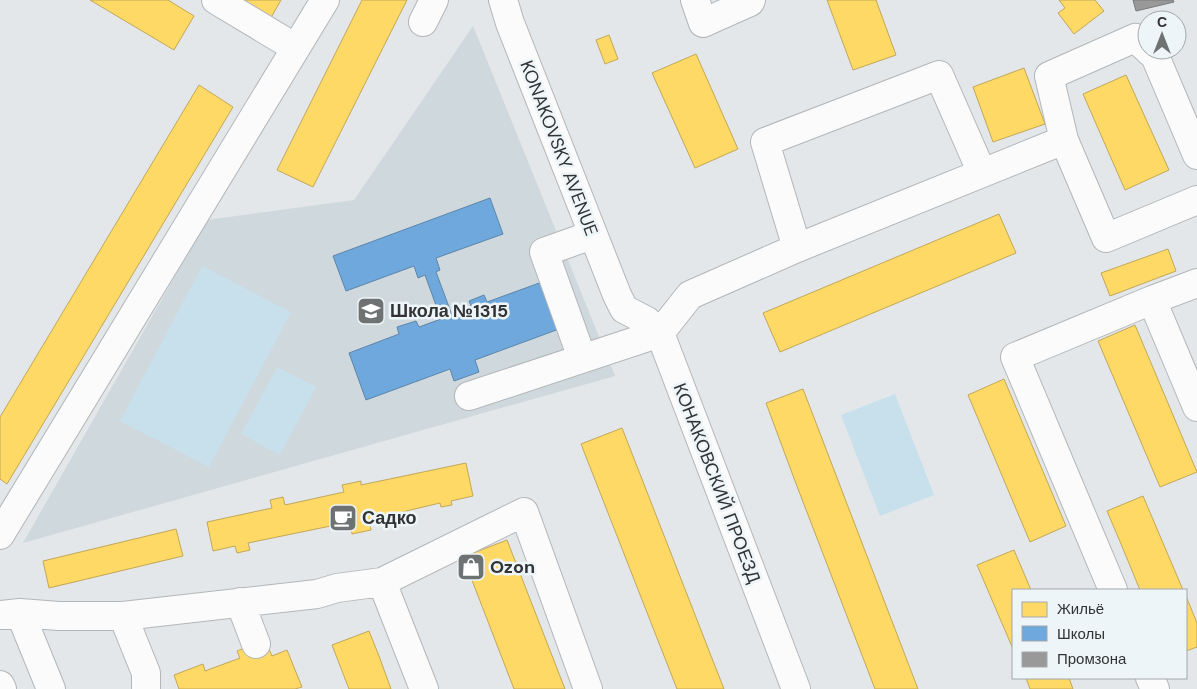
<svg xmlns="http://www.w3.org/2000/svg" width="1197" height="689" font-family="'DM Sans',sans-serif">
	<rect width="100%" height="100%" fill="#e3e7e9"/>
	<path fill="#cfd8dd" d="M473 26 615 376 23 543 207 220 354 200Z"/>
	<path fill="#c7e0ec" d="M202 266 291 312 209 467 120 421Z
		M277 367 316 387 280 455 241 434Z
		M895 394 934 495 880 516 841 415Z"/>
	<path fill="#ffd966" stroke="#c1a757" d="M90 0H168L194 16 174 50Z
		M234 0H281L269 21Z
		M362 0H407L313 187 277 170Z
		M827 0H876L896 55 853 70Z
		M1059 0H1095L1104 11 1074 34 1058 13 1065 8Z
		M609 35 618 59 605 64 596 40Z
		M696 54 738 149 695 168 652 73Z
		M1024 68 1045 124 993 142 973 87Z
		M1126 75 1169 170 1125 190 1083 94Z
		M199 85 233 107 7 484 0 479V417Z
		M999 214 1016 253 780 352 763 313Z
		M1168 249 1176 271 1110 296 1101 273Z
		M1135 325 1197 472 1160 487 1098 341Z
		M1004 379 1066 526 1030 542 968 395Z
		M803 389 918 689H875L795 481 766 403Z
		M622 428 724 689H677L581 444Z
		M466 463 473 496 451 501 452 505 441 507 440 503 402 512 403 516 392 519 391 514 369 519 371 530 352 534 350 522 248 543 250 550 237 553 235 546 213 551 207 522 272 508 270 500 283 497 285 505 344 492 342 485 361 481V485Z
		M1143 496 1183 590H1140L1121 544 1107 511Z
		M176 529 183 556 49 588 43 561Z
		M507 540 565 689H514L463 557Z
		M1014 550 1031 590H1013V649L977 565Z
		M1186 596 1197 623V647L1186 651Z
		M369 631 379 656 391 689H349L332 645Z
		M265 640 272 656 287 650 302 687 295 689H179L174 675 203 664 205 671 240 658 237 651Z
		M1026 678H1069L1073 689H1030Z"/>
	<path fill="#6fa8dc" stroke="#5c85aa" d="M490 198 503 234 436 258 440 270 436 272 452 315 472 308 469 301 484 295 487 302 542 282 559 329 475 360 479 372 454 381 450 369 366 400 349 353 399 334 397 327 416 321 419 327 441 319 425 275 418 278 414 266 346 291 333 256Z"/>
	<path fill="#999" stroke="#7a7a7b" d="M1133 0H1173L1174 2 1136 11Z"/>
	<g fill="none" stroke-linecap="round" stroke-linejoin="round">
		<defs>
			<path id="minor" d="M216 0 296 48
				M503 0 510 23 617 295 624 309 647 321 660 333 796 689
				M695 0 703 23 750 2 751 0
				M423 22 434 0
				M1148 50 1155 56 1197 155
				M1064 140 1049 76 1135 38 1147 49
				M797 248 765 142 939 75 982 173
				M1152 300 1197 283
				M582 358 544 252 592 235
				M469 396 660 333 690 295 797 248 1064 140 1106 238 1197 200
				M0 535 325 0
				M382 582 424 689
				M1113 590 1015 357 1152 300 1197 407
				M240 602 256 644
				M20 613 51 689
				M0 615 20 613 59 616H123L317 594 337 588 382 582 524 512 588 689
				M123 616 146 673V689
				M1150 678 1155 689
				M0 685 2 689"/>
		</defs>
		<use href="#minor" stroke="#b3b6b8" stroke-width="30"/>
		<use href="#minor" stroke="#fbfbfc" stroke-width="28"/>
	</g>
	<defs>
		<symbol id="school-square" viewBox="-11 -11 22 22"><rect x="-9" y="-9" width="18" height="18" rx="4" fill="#6f7273" stroke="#eef5f8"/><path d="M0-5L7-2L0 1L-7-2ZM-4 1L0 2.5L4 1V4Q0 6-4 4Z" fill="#fff"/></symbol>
		<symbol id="cafe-square" viewBox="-11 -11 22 22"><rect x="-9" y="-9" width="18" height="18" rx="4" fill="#6f7273" stroke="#eef5f8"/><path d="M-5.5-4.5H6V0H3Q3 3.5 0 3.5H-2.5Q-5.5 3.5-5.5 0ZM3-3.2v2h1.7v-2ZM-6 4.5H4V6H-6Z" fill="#fff"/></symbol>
		<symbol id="shop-square" viewBox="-11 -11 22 22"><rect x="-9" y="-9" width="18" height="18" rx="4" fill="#6f7273" stroke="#eef5f8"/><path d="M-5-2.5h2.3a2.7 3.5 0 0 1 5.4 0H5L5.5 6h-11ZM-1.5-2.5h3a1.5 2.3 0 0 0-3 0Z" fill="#fff"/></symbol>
	</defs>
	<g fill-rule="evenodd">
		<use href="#school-square" x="355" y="295" width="32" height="32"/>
		<use href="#cafe-square" x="327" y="502" width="32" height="32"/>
		<use href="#shop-square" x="455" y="551" width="32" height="32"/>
	</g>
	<g text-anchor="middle" stroke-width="5" stroke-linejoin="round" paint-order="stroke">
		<g font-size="18" fill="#313334" stroke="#eef5f8">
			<text transform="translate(559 148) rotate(69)" y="6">KONAKOVSKY AVENUE</text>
			<text transform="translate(717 483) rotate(69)" y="6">КОНАКОВСКИЙ ПРОЕЗД</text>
		</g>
		<g font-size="18" font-weight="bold" fill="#313334" stroke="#eef5f8" text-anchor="start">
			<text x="390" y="317">Школа №1315</text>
			<text x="362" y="524">Садко</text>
			<text x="490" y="573">Ozon</text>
		</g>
	</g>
	<rect x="1012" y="589" width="175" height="90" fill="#eef5f8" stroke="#a2a7aa"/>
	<rect x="1022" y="602" width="25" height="15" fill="#ffd966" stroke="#a2a7aa"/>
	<text x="1057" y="614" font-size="15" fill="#313334">Жильё</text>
	<rect x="1022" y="626" width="25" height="15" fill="#6fa8dc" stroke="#a2a7aa"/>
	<text x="1057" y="639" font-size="15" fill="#313334">Школы</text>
	<rect x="1022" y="652" width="25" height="15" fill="#999999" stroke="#a2a7aa"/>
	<text x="1057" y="664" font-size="15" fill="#313334">Промзона</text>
	<g transform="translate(1162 35)"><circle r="24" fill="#eef5f8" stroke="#a2a7aa"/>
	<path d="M0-4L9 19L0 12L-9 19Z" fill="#6f7273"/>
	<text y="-8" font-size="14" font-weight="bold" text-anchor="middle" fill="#313334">С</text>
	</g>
</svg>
